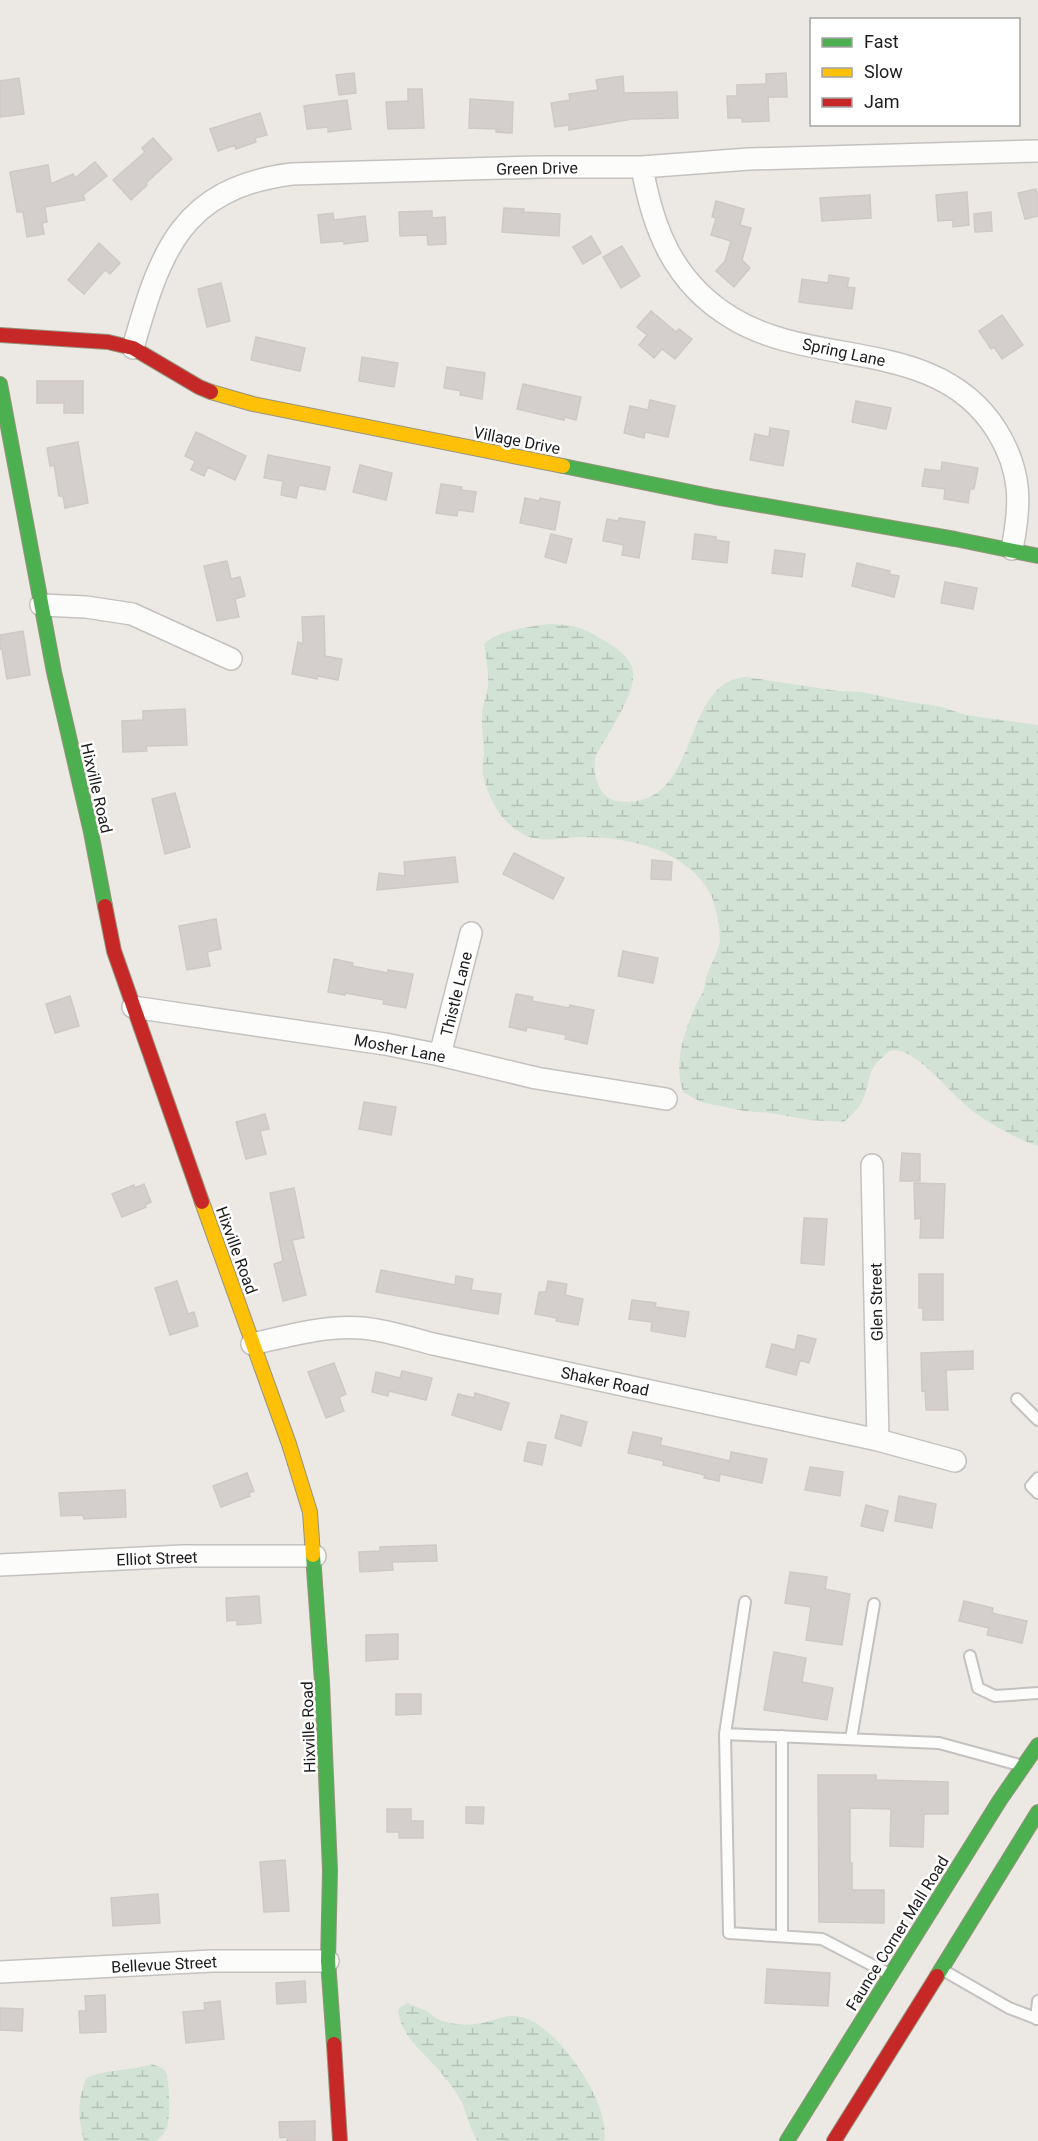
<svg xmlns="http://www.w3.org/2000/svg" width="1038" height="2141" font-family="Roboto,sans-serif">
	<defs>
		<pattern id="wetland-marsh" width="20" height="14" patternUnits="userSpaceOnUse" patternTransform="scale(1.5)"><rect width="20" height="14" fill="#d2e3d5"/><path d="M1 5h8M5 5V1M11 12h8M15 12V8" fill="none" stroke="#b4c2b6"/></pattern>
	</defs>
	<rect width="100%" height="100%" fill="#ece8e4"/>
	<path fill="url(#wetland-marsh)" d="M549 624C576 625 582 627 605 641 616 648 630 656 633 671 637 692 607 735 596 755 594 765 594 777 599 786 603 797 614 802 625 802 688 802 684 724 717 690 725 682 735 678 746 677L838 691 862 692 903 701 938 706 966 715 1038 725V1146C1015 1138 989 1124 970 1109 953 1097 914 1044 890 1051 887 1052 882 1058 880 1060 868 1069 869 1084 864 1097 861 1107 852 1114 844 1122L809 1120 771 1113 744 1111 701 1102 683 1092C674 1064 683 1036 694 1009 696 1002 702 996 704 989 705 984 705 980 707 975 710 966 716 956 719 946 722 934 716 904 710 893 686 849 625 836 579 837 562 838 541 843 525 835 505 826 491 804 485 783 481 769 483 765 484 752 484 740 481 728 482 716 482 705 487 695 488 685 489 671 486 658 484 644 499 630 528 627 549 624Z
		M408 2003C414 2006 419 2008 425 2010 430 2013 435 2018 440 2020 453 2025 469 2026 481 2023 496 2021 507 2013 522 2017 558 2026 612 2105 604 2141H478C469 2130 467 2108 457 2094 451 2085 444 2076 437 2068 421 2050 402 2037 398 2011L400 2007Z
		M152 2064C157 2066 162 2067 165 2071 170 2080 171 2121 166 2130 164 2134 160 2138 156 2141H84C78 2116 77 2104 86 2078 107 2069 130 2071 152 2064Z"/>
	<path fill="#d4cfcc" stroke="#cfc9c5" stroke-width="1.5" d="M354 73 356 93 339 95 336 75Z
		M786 73 787 97H768L769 121 742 122V118H728L727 96H737V85L766 84V74Z
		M623 76 624 93 677 92 678 118 632 119 569 130V125L555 127 551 103 570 100 569 94 598 90 596 80Z
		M19 78 24 114 0 117V81Z
		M408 89H422L424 128 388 129 386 102 408 101Z
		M470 99 513 102 512 133 496 132V129L469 128Z
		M347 100 351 129 328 132V127L307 129 304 106Z
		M260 113 267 135 255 138 256 142 236 149 235 145 218 151 210 129Z
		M153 138 172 159 146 183 147 185 131 200 113 180 145 152 142 148Z
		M95 162 107 176 83 195 85 200 45 207 47 222 42 223 44 234 27 237 23 212H17L10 172 48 165 51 184 73 174 75 178Z
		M1036 189V192H1038V216L1025 219 1018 193Z
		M967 192 969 225 953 227V220L938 221 936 195Z
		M870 195 871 218 822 221 820 198Z
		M716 201 744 209 740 225 751 228 742 260 750 268 734 287 716 271 725 261 731 241 711 235 716 218 712 217Z
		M504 208 524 209 523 212 560 214 559 236 502 232Z
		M432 211V218L445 217 446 244 428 245 427 235 400 236 399 212Z
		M991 212 992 231 975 232 974 214Z
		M333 213 334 220 365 216 368 241 344 244V241L321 243 318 215Z
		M591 236 601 253 583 264 573 247Z
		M99 243 120 263 110 274 105 270 84 294 68 280Z
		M622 246 640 276 621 288 603 257Z
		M829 275 849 278 847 287 855 288 852 309 799 302 802 279 828 283Z
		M221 283 230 321 207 327 198 289Z
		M651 311 676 332 679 329 692 339 675 359 662 349 654 358 639 345 647 335 637 327Z
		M1002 315 1023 345 1002 359 994 347 991 349 979 331Z
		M256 337 305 348 300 371 251 360Z
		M362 357 398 363 394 387 359 381Z
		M447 367 485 373 482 399 460 395 461 391 444 388Z
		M37 381H83V413H64V403H37Z
		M523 384 581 397 576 420 565 417 564 420 517 409Z
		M650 400 675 406 668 437 645 432 644 438 624 433 630 406 648 410Z
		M856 401 891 408 886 429 852 422Z
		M770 428 789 431 783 466 750 460 755 434 769 437Z
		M196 432 246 456 235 480 208 467 204 476 191 470 195 461 185 456Z
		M78 442 88 503 65 508 63 496H59L54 465 50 466 47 448Z
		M268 455 330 467 325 490 299 485 296 498 281 495 283 481 264 478Z
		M942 462 978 468 974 489H970L968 503 944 499 945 489 922 486 925 469 941 471Z
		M360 465 392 473 386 500 353 492Z
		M441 484 462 487 461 490 476 492 473 512 458 510 457 516 436 513Z
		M525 498 539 501 540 498 560 502 555 530 520 523Z
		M619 518 645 522 639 558 622 555 624 545 603 541 607 519 618 521Z
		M551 534 572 539 566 563 545 557Z
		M695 534 716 537V540L729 542 727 563 692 559Z
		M775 550 805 554 802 577 772 573Z
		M227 561 231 579 240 577 245 596 235 599 239 617 217 621 204 566Z
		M857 563 890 571 889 574 899 576 894 597 852 586Z
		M945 582 977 588 973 609 941 603Z
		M324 616 325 656 342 659 338 680 318 676 317 679 292 674 298 642 303 644 302 617Z
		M23 631 30 675 7 679 2 649H0V635Z
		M185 709 187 745 146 746 147 751 123 752 122 721 143 720V711Z
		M175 793 190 847 165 854 152 799Z
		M514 853 564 878 553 899 503 874Z
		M455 857 458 882 377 890 379 873 405 876 404 862Z
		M652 860 672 862 671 880 651 879Z
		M216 919 221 949 207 952 210 966 187 970 179 926Z
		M623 951 658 958 653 983 618 976Z
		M334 959 353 963 352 966 388 973V970L413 974 406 1008 383 1004 384 1000 345 993V995L328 992Z
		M516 994 533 997 532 1001 569 1008 570 1005 594 1010 587 1044 565 1039 566 1035 527 1027 526 1031 509 1027Z
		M70 996 79 1026 55 1033 46 1004Z
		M364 1102 396 1107 391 1135 359 1129Z
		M265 1114 269 1129 260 1131 266 1154 246 1159 236 1122Z
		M902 1153 920 1154V1181H900Z
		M914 1183 945 1184 943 1238H920L921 1218 915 1219Z
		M144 1184 151 1202 145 1205 146 1207 122 1217 112 1194 134 1185 135 1188Z
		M294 1188 304 1238 292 1240 306 1295 283 1301 274 1264 283 1261 270 1193Z
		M804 1218 827 1219 824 1265 801 1263Z
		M381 1270 455 1285 456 1276 473 1279 471 1290 501 1294 498 1314 376 1292Z
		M919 1274H943V1320H923V1308H919Z
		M177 1281 188 1314 194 1312 198 1326 170 1335 155 1288Z
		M548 1281 567 1284 565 1295 583 1299 578 1325 556 1321 557 1318 535 1314 539 1292H546Z
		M632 1300 656 1303 655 1307 689 1312 685 1337 651 1331 652 1322 629 1319Z
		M798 1335 816 1339 809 1363 800 1360 796 1375 766 1367 772 1344 795 1350Z
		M973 1351V1369L946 1370 948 1410H926L925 1390 922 1391 921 1353Z
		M334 1363 346 1394 339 1397 344 1411 326 1418 308 1372Z
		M402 1371 432 1378 426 1400 389 1391 388 1396 372 1392 376 1372 400 1378Z
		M475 1393 509 1403 501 1430 452 1415 458 1394 474 1398Z
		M561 1415 587 1422 581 1446 555 1438Z
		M633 1432 662 1438 660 1445 730 1461 731 1452 767 1459 762 1483 720 1474 719 1481 704 1478 705 1475 663 1465 664 1461 628 1453Z
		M528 1442 546 1445 542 1465 524 1461Z
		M810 1467 843 1472 840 1496 805 1490Z
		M247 1473 254 1491 249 1493 250 1496 221 1507 213 1486Z
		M125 1490 126 1517 84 1519 83 1515 61 1516 59 1493Z
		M899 1496 936 1504 932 1528 895 1521Z
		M866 1505 888 1511 883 1531 861 1526Z
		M436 1545 437 1561 392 1562 393 1570 360 1572 359 1552 380 1551V1547Z
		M790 1572 827 1577 825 1589 850 1594 842 1645 806 1640 811 1607 785 1603Z
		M259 1596 261 1623 237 1625V1620L227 1621 226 1598Z
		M964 1601 993 1608 992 1613 1027 1621 1022 1643 987 1635 989 1628 959 1621Z
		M398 1634V1659L366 1661V1635Z
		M774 1652 806 1658 802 1682 833 1688 827 1720 764 1710Z
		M396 1694H421V1714L396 1715Z
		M818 1775H876V1780L948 1782V1814H924L923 1847 890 1846 891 1809 850 1808V1863H852V1890H884V1923L819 1922Z
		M466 1807H484L483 1824 466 1823Z
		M387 1809H411V1821H423V1838H399V1832H387Z
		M285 1860 289 1911 264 1912 260 1862Z
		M158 1894 160 1923 113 1926 111 1898Z
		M767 1969 830 1973 828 2006 765 2003Z
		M305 1981 306 2002 277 2004 276 1983Z
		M105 1995 106 2032 80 2033 79 2011H86L85 1996Z
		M220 2001 224 2039 186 2043 183 2012 205 2010 204 2003Z
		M0 2008 23 2009 22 2031 0 2030Z
		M315 2121V2141H287V2137L280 2138 279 2122Z"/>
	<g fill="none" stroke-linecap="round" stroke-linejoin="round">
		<defs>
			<path id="lane" d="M1017 1399 1038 1420
				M1038 1478 1031 1486 1038 1493
				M745 1602 725 1734 729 1933 822 1939 891 1975
				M970 1656 978 1688 995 1696 1038 1693
				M725 1734 939 1743 1023 1766
				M851 1739 874 1604
				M782 1936V1736
				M941 1969 1009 2008 1038 2019
				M1036 2019 1038 2001"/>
			<path id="street" d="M642 167C653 230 674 283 732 318 815 369 938 336 997 431 1022 472 1021 504 1012 549
				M133 348C160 252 181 188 292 174L539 167H642L749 159 1038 151
				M41 605 86 607 132 614 231 659
				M133 1007 385 1044 440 1055 536 1078 666 1099
				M440 1055 471 933
				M872 1165 878 1440
				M252 1344C288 1336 325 1325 362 1328 386 1330 410 1338 433 1344L878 1440 955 1461
				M0 1565 182 1556H315
				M0 1972 212 1961H328"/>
			<path id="fast" d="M0 384 54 672 91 832 105 906
				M563 466 715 497 955 539 1038 556
				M313 1555 322 1682 330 1870 328 1961 334 2044
				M937 1976 1038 1812
				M787 2141 1000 1800 1038 1745"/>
			<path id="slow" d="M211 392 253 404 563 466
				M202 1202 289 1444 310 1512 313 1555"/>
			<path id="jam" d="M0 335 108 342 133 348 199 387 211 392
				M105 906 114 951 202 1202
				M334 2044 340 2141
				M834 2141 937 1976"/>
		</defs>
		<use href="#lane" stroke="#c4c2c0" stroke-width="14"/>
		<use href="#street" stroke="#c4c2c0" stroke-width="24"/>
		<use href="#fast" stroke="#96937c" stroke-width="16"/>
		<use href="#slow" stroke="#96937c" stroke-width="16"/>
		<use href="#jam" stroke="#96937c" stroke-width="16"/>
		<use href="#lane" stroke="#fcfcfb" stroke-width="10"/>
		<use href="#street" stroke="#fcfcfb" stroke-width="21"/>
		<use href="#fast" stroke="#4caf50" stroke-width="14"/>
		<use href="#slow" stroke="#ffc107" stroke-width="14"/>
		<use href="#jam" stroke="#c62828" stroke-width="14"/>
	</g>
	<g text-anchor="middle" stroke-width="5" stroke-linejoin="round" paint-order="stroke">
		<g font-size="16" fill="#1c1c1c" stroke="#fff">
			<text transform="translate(537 168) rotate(-1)" y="6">Green Drive</text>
			<text transform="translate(844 352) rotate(12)" y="6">Spring Lane</text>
			<text transform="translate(517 440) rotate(11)" y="6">Village Drive</text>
			<text transform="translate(97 788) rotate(77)" y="6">Hixville Road</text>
			<text transform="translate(456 994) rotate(-76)" y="6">Thistle Lane</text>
			<text transform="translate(400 1048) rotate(11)" y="6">Mosher Lane</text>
			<text transform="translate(237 1250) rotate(70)" y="6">Hixville Road</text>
			<text transform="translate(876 1302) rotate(-91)" y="6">Glen Street</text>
			<text transform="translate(605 1381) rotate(12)" y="6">Shaker Road</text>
			<text transform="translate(157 1558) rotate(-2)" y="6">Elliot Street</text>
			<text transform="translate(308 1727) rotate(-92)" y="6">Hixville Road</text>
			<text transform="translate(897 1933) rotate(-58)" y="6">Faunce Corner Mall Road</text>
			<text transform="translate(164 1964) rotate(-3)" y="6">Bellevue Street</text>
		</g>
	</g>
	<rect x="810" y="18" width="210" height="108" fill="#ffffff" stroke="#a4a4a4" stroke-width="1.5"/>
	<rect x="822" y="38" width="30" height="9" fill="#4caf50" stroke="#a4a4a4" stroke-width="1.5"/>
	<text x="864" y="48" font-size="18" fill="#1c1c1c">Fast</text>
	<rect x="822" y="68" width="30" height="9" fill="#ffc107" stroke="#a4a4a4" stroke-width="1.5"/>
	<text x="864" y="78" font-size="18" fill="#1c1c1c">Slow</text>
	<rect x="822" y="98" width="30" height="9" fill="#c62828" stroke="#a4a4a4" stroke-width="1.5"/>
	<text x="864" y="108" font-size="18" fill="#1c1c1c">Jam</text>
</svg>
